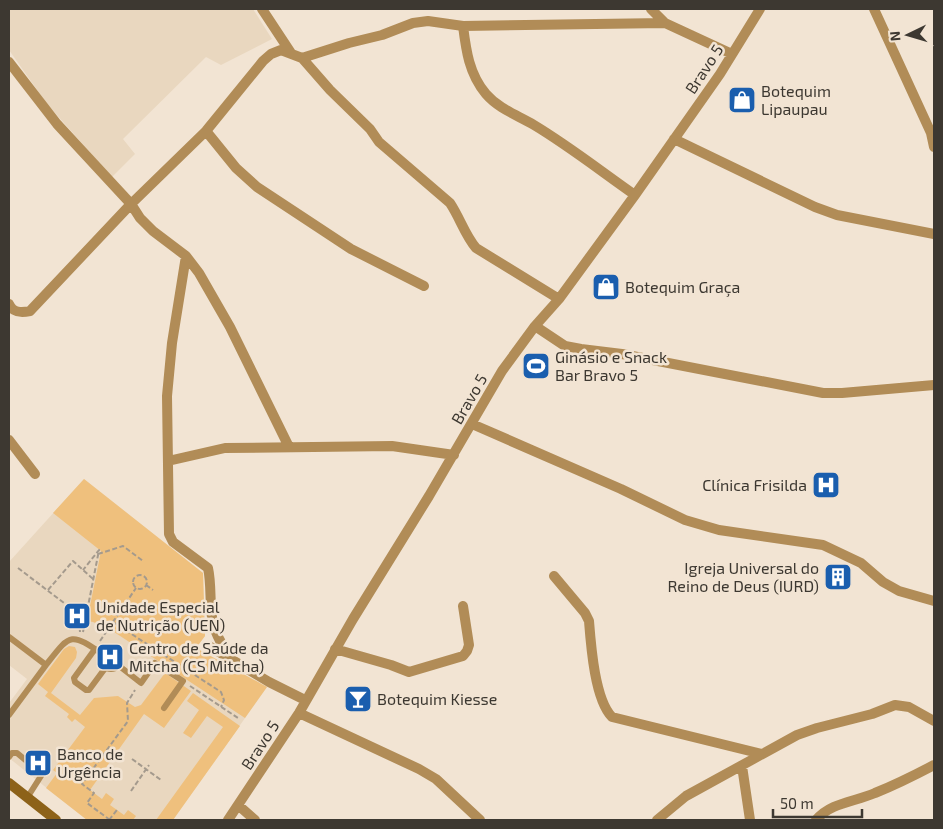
<svg xmlns="http://www.w3.org/2000/svg" width="943" height="829" font-family="'Exo 2',sans-serif">
	<rect width="100%" height="100%" fill="#f2e4d3"/>
	<path fill="#e9d7bf" d="M9 9H253L272 39 221 65 206 57 123 139 135 154 112 177 47 104 9 50Z
		M84 479 203 573 205 636 196 648 267 687 173 820H87L9 758V703L27 679 9 665V562Z"/>
	<path fill="#efc07d" d="M84 479 203 573 205 636 196 648 267 687 245 718 111 630 93 622 87 621 101 551 53 513Z
		M69 646 75 647 77 652 76 658 51 693 80 715 94 698 118 696 135 707 141 705 165 673 191 691 164 728 144 714 90 790 102 799 106 793 114 799 110 805 124 815 128 810 136 816 133 820H87L46 788 57 773 53 770 85 727 75 719 72 722 67 717 69 714 45 696 48 692 38 684 64 649Z
		M193 693 240 726 173 820H156L223 727 207 716 191 738 183 733 199 710 187 701Z"/>
	<g fill="none" stroke-linecap="round" stroke-linejoin="round">
		<path stroke="#a49a8d" stroke-width="2" stroke-dasharray="5 2.5" stroke-linecap="butt" d="M98 554 123 546 143 561
			M18 568 64 603 79 621 80 632
			M133 582a7 7 0 1 1 14 0a7 7 0 1 1-14 0Z
			M146 585 153 590
			M48 590 73 561 93 579
			M113 622 221 692 224 700 221 707
			M83 632 99 550 83 570
			M100 641 136 588
			M190 686 238 718
			M132 759 161 780
			M131 791 149 765
			M109 820 117 810
			M110 820 87 803 94 793 82 784 128 721 127 703 135 690"/>
		<path stroke="#b18c57" stroke-width="6" d="M9 637 46 665C71 633 70 632 104 655
			M95 649 74 678 75 682 86 690H89L106 667
			M102 660a9 9 0 1 1 18 0a9 9 0 1 1-18 0Z
			M118 665 141 683 155 663 183 681 164 708
			M9 715 46 665
			M9 757 12 753H17L41 773V776L27 798"/>
		<path stroke="#b18c57" stroke-width="10" d="M262 9 291 53
			M651 9 665 23 732 54
			M874 9 931 133 934 147
			M463 26C466 50 469 74 486 94 499 109 517 115 534 125 569 146 602 172 635 195
			M302 58 349 43 382 35 413 23 428 21 463 26 665 23
			M9 62 57 124 131 204 140 218 153 231 186 256 199 273 230 327 289 447
			M206 131 236 168 257 187 351 249 424 286
			M674 139 815 207 837 215 934 234
			M186 256 172 343 167 396 169 534 173 542 208 568C212 586 209 605 213 623 216 636 224 648 231 659
			M9 304C13 313 21 313 30 311L131 204 206 131 263 61 271 54 281 50 302 58 330 90 370 129 379 142 450 203C460 218 465 235 476 248L559 299
			M535 326 565 346 581 349 622 354 823 393H842L934 385
			M472 424 621 489 685 520 719 530 823 545 861 563 883 582 899 591 934 601
			M9 440 35 474
			M168 461 225 448 392 446 454 455
			M554 576 585 613 589 621C591 647 595 700 612 717L762 754
			M209 646 269 682 305 700
			M335 649 391 665 409 672 463 656 467 651 469 645 463 606
			M299 713 419 769 436 779 480 820
			M742 766 750 820
			M238 805 255 820
			M228 820 299 713 353 619 429 496 502 371 535 326 559 299 635 195 720 74 760 9
			M657 820 686 796 797 735 817 728 872 714 895 705 909 707 934 721
			M816 820C831 802 855 802 875 793 895 785 915 775 934 765"/>
		<path stroke="#8d6219" stroke-width="10" d="M9 783 56 820"/>
	</g>
	<defs>
		<symbol id="shop-square" viewBox="-11 -11 22 22"><rect x="-9" y="-9" width="18" height="18" rx="4" fill="#1a5eae" stroke="#f2e4d3"/><path d="M-5-2.5h2.3a2.7 3.5 0 0 1 5.4 0H5L5.5 6h-11ZM-1.5-2.5h3a1.5 2.3 0 0 0-3 0Z" fill="#fff"/></symbol>
		<symbol id="stadium-square" viewBox="-11 -11 22 22"><rect x="-9" y="-9" width="18" height="18" rx="4" fill="#1a5eae" stroke="#f2e4d3"/><path d="M0-5a6.5 5 0 1 0 0 10a6.5 5 0 1 0 0-10ZM-3.5-1.8h7v3.6h-7Z" fill="#fff"/></symbol>
		<symbol id="hospital-square" viewBox="-11 -11 22 22"><rect x="-9" y="-9" width="18" height="18" rx="4" fill="#1a5eae" stroke="#f2e4d3"/><path d="M-5-5h3v3.5h4V-5h3V5h-3V1.5h-4V5h-3Z" fill="#fff"/></symbol>
		<symbol id="building-square" viewBox="-11 -11 22 22"><rect x="-9" y="-9" width="18" height="18" rx="4" fill="#1a5eae" stroke="#f2e4d3"/><path d="M-4-6H4V6H1V3H-1V6H-4ZM-2.5-4.3h1.7v1.8h-1.7ZM.8-4.3h1.7v1.8H.8ZM-2.5-1h1.7V.8h-1.7ZM.8-1h1.7V.8H.8Z" fill="#fff"/></symbol>
		<symbol id="bar-square" viewBox="-11 -11 22 22"><rect x="-9" y="-9" width="18" height="18" rx="4" fill="#1a5eae" stroke="#f2e4d3"/><path d="M-6-5H6L.8 .8V4.5H3.5V6h-7V4.5H-.8V.8Z" fill="#fff"/></symbol>
	</defs>
	<g fill-rule="evenodd">
		<use href="#shop-square" x="726" y="84" width="32" height="32"/>
		<use href="#shop-square" x="590" y="271" width="32" height="32"/>
		<use href="#stadium-square" x="520" y="350" width="32" height="32"/>
		<use href="#hospital-square" x="810" y="469" width="32" height="32"/>
		<use href="#building-square" x="822" y="561" width="32" height="32"/>
		<use href="#hospital-square" x="61" y="600" width="32" height="32"/>
		<use href="#hospital-square" x="94" y="641" width="32" height="32"/>
		<use href="#bar-square" x="342" y="683" width="32" height="32"/>
		<use href="#hospital-square" x="22" y="747" width="32" height="32"/>
	</g>
	<g text-anchor="middle" stroke-width="5" stroke-linejoin="round" paint-order="stroke">
		<g font-size="16" fill="#3d3831" stroke="#f2e4d3">
			<text transform="translate(704 69) rotate(-57)" y="6">Bravo 5</text>
			<text transform="translate(469 399) rotate(-60)" y="6">Bravo 5</text>
			<text transform="translate(260 745) rotate(-57)" y="6">Bravo 5</text>
		</g>
		<g font-size="16" fill="#3d3831" stroke="#f2e4d3" text-anchor="start">
			<text x="761" y="97">Botequim<tspan x="761" dy="18">Lipaupau</tspan></text>
			<text x="625" y="293">Botequim Graça</text>
			<text x="555" y="363">Ginásio e Snack<tspan x="555" dy="18">Bar Bravo 5</tspan></text>
			<text x="807" y="491" text-anchor="end">Clínica Frisilda</text>
			<text x="819" y="574" text-anchor="end">Igreja Universal do<tspan x="819" dy="18">Reino de Deus (IURD)</tspan></text>
			<text x="96" y="613">Unidade Especial<tspan x="96" dy="18">de Nutrição (UEN)</tspan></text>
			<text x="129" y="654">Centro de Saúde da<tspan x="129" dy="18">Mitcha (CS Mitcha)</tspan></text>
			<text x="377" y="705">Botequim Kiesse</text>
			<text x="57" y="760">Banco de<tspan x="57" dy="18">Urgência</tspan></text>
		</g>
	</g>
	<rect width="943" height="829" fill="none" stroke="#3d3831" stroke-width="20"/>
	<g transform="translate(908 35) rotate(265)" stroke="#f2e4d3" stroke-width="4" paint-order="stroke">
	<path d="M0-4L9 19L0 12L-9 19Z" fill="#3d3831"/>
	<text y="-8" font-size="14" font-weight="bold" text-anchor="middle" fill="#3d3831">N</text>
	</g>
	<path d="M773 809v8h89v-8" fill="none" stroke="#3d3831" stroke-width="2.5"/>
	<text x="780" y="809" font-size="15" fill="#3d3831" stroke="#f2e4d3" stroke-width="4" paint-order="stroke">50 m</text>
</svg>
